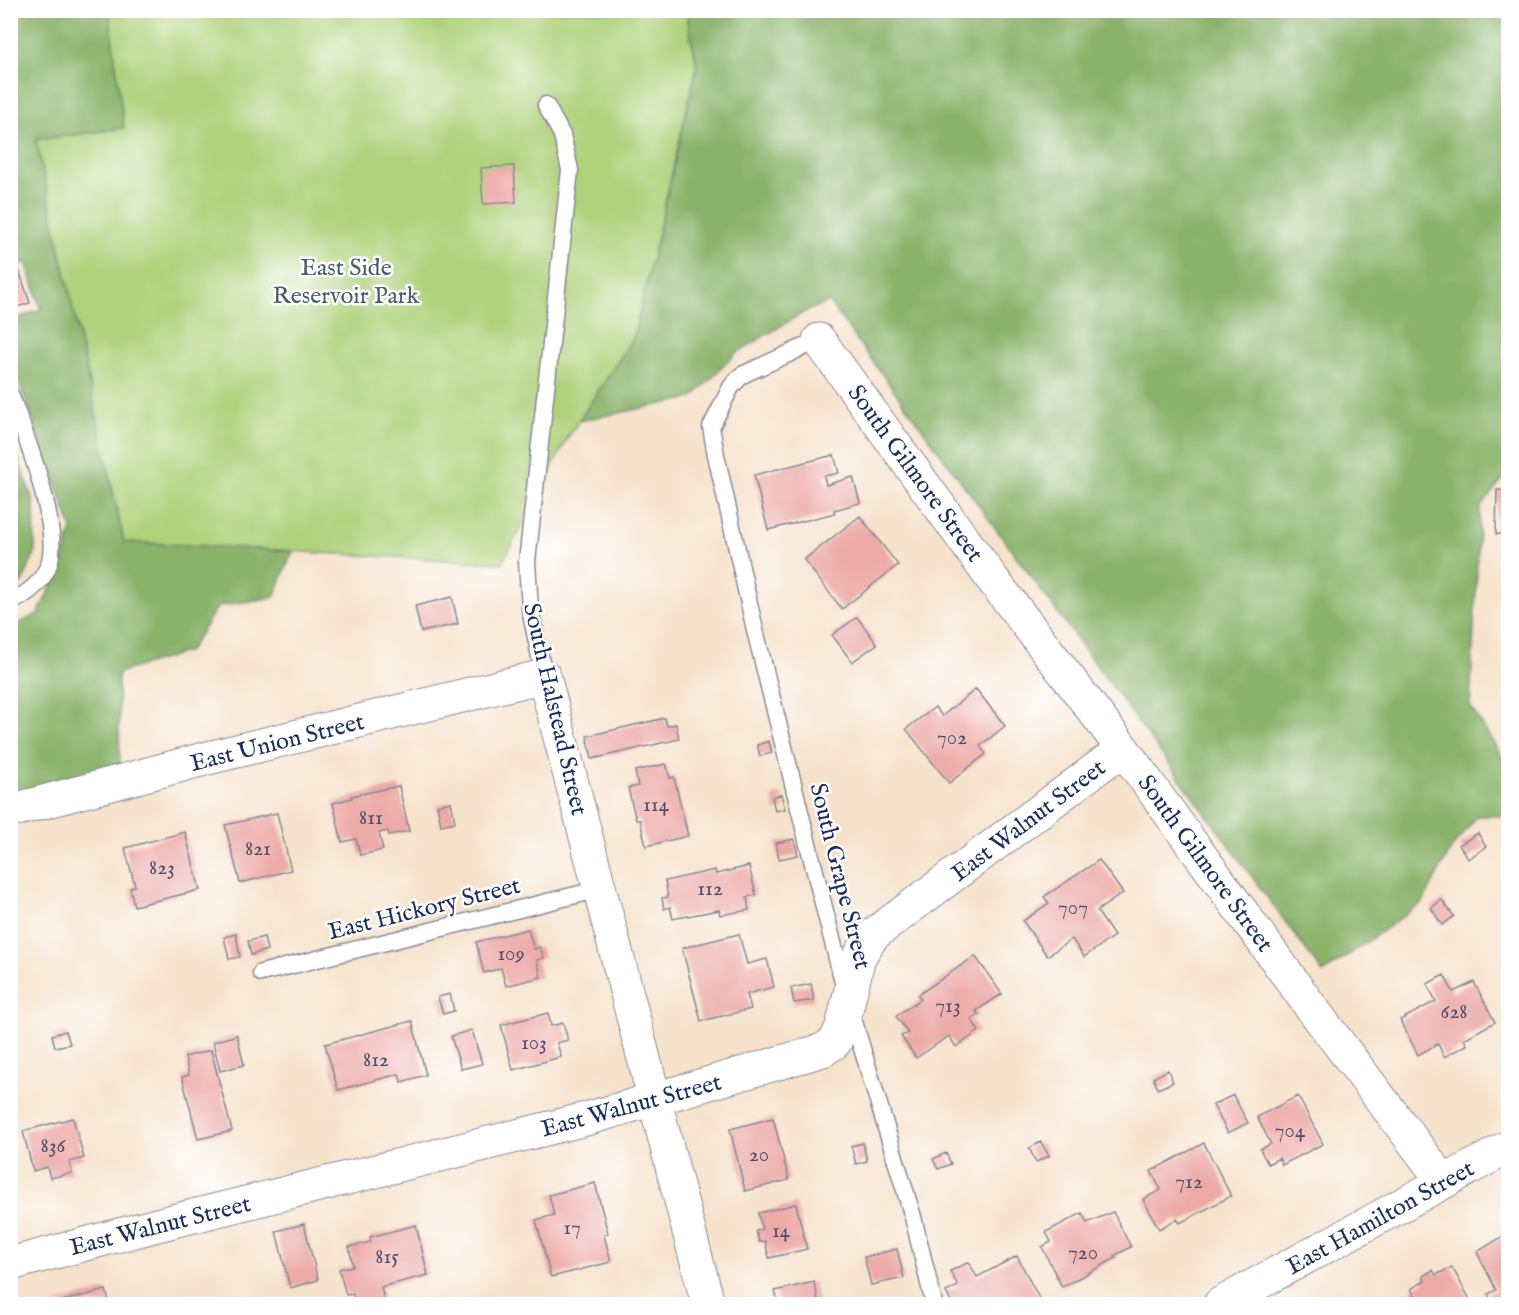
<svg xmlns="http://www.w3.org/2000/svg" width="1519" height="1315" font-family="'IM FELL English',serif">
	<rect width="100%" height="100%" fill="#fff"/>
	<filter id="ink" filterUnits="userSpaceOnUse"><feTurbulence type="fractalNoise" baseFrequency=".0167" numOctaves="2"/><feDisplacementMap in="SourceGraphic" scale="12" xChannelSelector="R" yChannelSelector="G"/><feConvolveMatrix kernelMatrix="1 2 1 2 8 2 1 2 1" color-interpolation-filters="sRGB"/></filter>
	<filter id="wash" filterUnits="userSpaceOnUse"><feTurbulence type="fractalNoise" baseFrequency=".008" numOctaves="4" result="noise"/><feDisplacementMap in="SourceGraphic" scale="24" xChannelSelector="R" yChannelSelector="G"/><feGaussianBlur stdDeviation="1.35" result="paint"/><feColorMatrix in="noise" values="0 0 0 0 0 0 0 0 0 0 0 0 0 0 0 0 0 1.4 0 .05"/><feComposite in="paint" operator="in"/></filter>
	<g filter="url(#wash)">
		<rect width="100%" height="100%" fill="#f6e2cb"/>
		<path fill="#aed17a" stroke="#64806c" stroke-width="1.5" d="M109 11H686L697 66 634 337 568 437 502 563 124 542 36 140 124 128Z"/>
		<path fill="#8ab36a" stroke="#527164" stroke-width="1.5" d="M11 11H109L124 128 36 140 124 542 293 551 274 597 218 606 189 651 118 673 120 770 11 798V627L38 614 59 570 72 529 11 360V321L41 309 26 262 11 267Z
			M686 11H1508V472L1480 508 1470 706 1508 766V816H1477L1451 849 1423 902 1323 973 829 302 804 312 736 353 692 398 579 421 634 337 697 66Z
			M10 434 34 503 35 553 22 583 11 590Z"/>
		<g id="blocks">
			<path fill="#eca9a6" d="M514 166 516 202 483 204 481 168Z
				M19 270 30 303 10 309V273Z
				M834 455 839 473 824 476 826 485 853 477 860 503 834 510 835 513 768 530 754 475Z
				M1497 490H1508V588H1505V534H1496Z
				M860 516 898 565 842 609 804 560Z
				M452 597 458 624 421 632 415 606Z
				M857 617 877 644 852 662 832 635Z
				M976 689 1005 726 980 746 986 754 949 783 906 729 935 707 942 716Z
				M665 718 667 726 676 724 679 739 592 759 587 736Z
				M769 741 772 753 760 756 757 745Z
				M666 764 670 778 674 777 688 836 646 846 640 820H636L628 788 638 786 635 771Z
				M399 786 409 831 389 835 388 831 379 833 383 850 360 855 356 839 342 842 333 803 352 798 351 796Z
				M781 794 785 809 775 811 772 797Z
				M451 802 455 822 441 825 437 805Z
				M277 813 291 870 240 883 225 825Z
				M185 832 200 890 134 906 130 888 135 886 125 848Z
				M1478 833 1486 847 1468 859 1459 845Z
				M794 839 798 855 779 859 776 843Z
				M1099 860 1123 893 1097 911 1114 936 1084 957 1072 939 1047 956 1023 921 1049 903 1044 897Z
				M749 866 756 895 747 897 749 910 720 915 719 910 673 919 670 907 664 909 662 898 668 897 665 881 715 870 716 874Z
				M1442 900 1454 916 1442 925 1431 908Z
				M528 929 534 949 540 947 544 958 537 960 541 977 506 986 501 968 484 973 476 942Z
				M236 934 240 957 229 959 224 937Z
				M739 934 747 964 767 959 774 987 747 994 751 1009 701 1021 682 948Z
				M264 937 267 950 251 955 248 941Z
				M975 956 1002 994 976 1011 979 1015 971 1019 979 1031 956 1047 949 1036 916 1058 901 1036 908 1033 896 1016 921 999 918 995Z
				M1444 975 1453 992 1474 982 1495 1022 1464 1039 1467 1045 1444 1057 1438 1044 1418 1055 1400 1020 1436 1001 1427 984Z
				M811 984 814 1000 794 1003 791 988Z
				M450 994 454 1011 443 1014 438 997Z
				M548 1013 551 1026 563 1023 568 1040 557 1043 561 1057 513 1070 501 1025Z
				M412 1021 426 1075 401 1082 399 1074 338 1090 325 1044Z
				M472 1030 482 1064 461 1069 451 1036Z
				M66 1031 70 1044 55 1047 52 1035Z
				M237 1035 244 1065 220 1071 213 1042Z
				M211 1050 232 1131 198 1139 182 1077 189 1075 185 1057Z
				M1168 1070 1173 1082 1158 1089 1153 1078Z
				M1233 1095 1248 1123 1228 1133 1213 1105Z
				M1298 1096 1323 1144 1282 1165 1279 1158 1268 1164 1260 1149 1271 1144 1257 1117Z
				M73 1118 84 1158 69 1162 72 1173 50 1178 47 1167 33 1171 23 1131Z
				M773 1118 789 1180 745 1191 730 1129Z
				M1041 1142 1049 1156 1036 1162 1029 1148Z
				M863 1143 867 1161 856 1164 851 1146Z
				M1204 1143 1231 1196 1180 1223 1177 1219 1159 1229 1143 1199 1161 1190 1151 1171Z
				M946 1153 951 1164 938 1169 933 1159Z
				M595 1183 608 1233 604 1235 611 1262 551 1277 536 1220 554 1215 549 1195Z
				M796 1204 807 1249 769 1258 765 1241 759 1242 756 1231 762 1229 758 1213Z
				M1113 1212 1131 1247 1114 1256 1116 1258 1062 1287 1042 1247 1051 1242 1046 1232 1082 1213 1087 1223Z
				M304 1224 318 1280 290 1288 276 1231Z
				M416 1225 428 1275 381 1287 384 1300 366 1304H355L353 1294 346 1295 339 1269 353 1266 349 1247 371 1242 370 1237Z
				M1508 1233V1300L1506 1301 1503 1296 1492 1302 1488 1294 1496 1290 1477 1252Z
				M897 1249 904 1278 871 1285 864 1257Z
				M1017 1256 1041 1302 1036 1304H952L946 1292 958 1286 950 1271 969 1262 977 1277Z
				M1452 1267 1470 1300 1461 1304H1419L1411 1289 1425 1281 1423 1276 1433 1270 1436 1275Z
				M814 1282 819 1304H779L775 1291Z
				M106 1290 110 1304H51Z"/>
		</g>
	</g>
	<g filter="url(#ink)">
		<use href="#blocks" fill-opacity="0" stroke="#888894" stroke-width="1.5"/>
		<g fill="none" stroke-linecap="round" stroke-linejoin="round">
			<defs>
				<path id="lane" d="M819 340 742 375 731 387 711 427 716 455 755 630 807 840 848 1002 913 1217 934 1304
					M10 394C24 431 65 534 47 569 39 586 26 594 10 603
					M544 676 530 609 527 562 570 170 562 135 546 105
					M261 973 600 889"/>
				<path id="street" d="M819 340 993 580 1123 749 1308 1003 1444 1182
					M10 811 204 759 544 676 708 1304
					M10 1264 161 1224 586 1119 823 1050 835 1042 842 1027 859 957 873 935 1123 749
					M1220 1304 1508 1147"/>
			</defs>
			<use href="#lane" stroke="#888894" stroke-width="19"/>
			<use href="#street" stroke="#888894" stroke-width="35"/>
			<use href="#lane" stroke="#fff" stroke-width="16"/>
			<use href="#street" stroke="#fff" stroke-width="33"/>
		</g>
	</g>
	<g text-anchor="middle" stroke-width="5" stroke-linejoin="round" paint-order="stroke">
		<g font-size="21" fill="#4f4e70">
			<text x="952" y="744">702</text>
			<text x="656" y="811">114</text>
			<text x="371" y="824">811</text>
			<text x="258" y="855">821</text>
			<text x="162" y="874">823</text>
			<text x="710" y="895">112</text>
			<text x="1073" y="914">707</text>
			<text x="511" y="960">109</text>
			<text x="948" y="1012">713</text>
			<text x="1454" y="1018">628</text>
			<text x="534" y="1049">103</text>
			<text x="376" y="1066">812</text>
			<text x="1290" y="1137">704</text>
			<text x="53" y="1152">836</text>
			<text x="759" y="1161">20</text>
			<text x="1189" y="1188">712</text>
			<text x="572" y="1234">17</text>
			<text x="781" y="1237">14</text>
			<text x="1083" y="1259">720</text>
			<text x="387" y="1263">815</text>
		</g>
		<g font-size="24" fill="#476066" stroke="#fff">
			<text x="346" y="275">East Side<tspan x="346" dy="28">Reservoir Park</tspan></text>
		</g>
		<g font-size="24" fill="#1b2f5e" stroke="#fff">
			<text transform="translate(916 473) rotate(54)" y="8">South Gilmore Street</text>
			<text transform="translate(556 709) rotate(77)" y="8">South Halstead Street</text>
			<text transform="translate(277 742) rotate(-14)" y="8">East Union Street</text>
			<text transform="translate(1028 820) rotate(-37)" y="8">East Walnut Street</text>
			<text transform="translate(1206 863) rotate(54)" y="8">South Gilmore Street</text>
			<text transform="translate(841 876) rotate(76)" y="8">South Grape Street</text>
			<text transform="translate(424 908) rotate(-14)" y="8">East Hickory Street</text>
			<text transform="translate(631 1105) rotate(-15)" y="8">East Walnut Street</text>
			<text transform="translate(1380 1217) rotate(-29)" y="8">East Hamilton Street</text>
			<text transform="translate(160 1225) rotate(-14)" y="8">East Walnut Street</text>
		</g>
	</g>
	<rect width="1519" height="1315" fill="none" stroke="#fff" stroke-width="36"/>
</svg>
